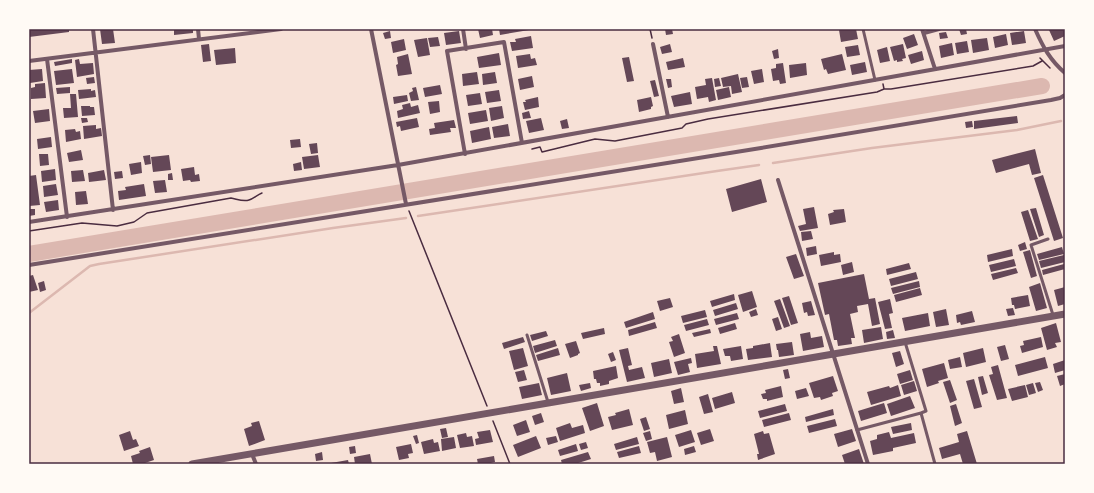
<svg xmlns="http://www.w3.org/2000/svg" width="1094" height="493" font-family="Raleway,sans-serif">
	<rect width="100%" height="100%" fill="#f7e1d7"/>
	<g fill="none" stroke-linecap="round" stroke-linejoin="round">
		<path stroke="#dcb8b0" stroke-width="2.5" d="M773 163 872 148 1017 130 1061 121
			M418 216 717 171 759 165
			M29 313 90 266 99 264 333 228 406 218"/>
		<path stroke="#dcb8b0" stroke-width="16" d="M29 254 1042 86"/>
	</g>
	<path fill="#644757" d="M29 29H69V32L29 37Z
		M100 29H113L115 43 102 44Z
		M174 29H193V33L174 35Z
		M478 29H492L493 35 480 38Z
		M499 29H528L529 30 500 35Z
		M665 29H672L673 34 666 35Z
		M843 29H856L858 39 841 42 839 30Z
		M959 29H966L967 34 961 35Z
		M1050 29H1065V36L1054 41 1049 30Z
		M390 31 391 38 385 39 383 33Z
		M459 31 461 43 446 45 444 33Z
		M1024 31 1026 43 1012 45 1010 33Z
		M946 32 948 38 940 39 939 33Z
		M914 34 918 45 907 49 903 38Z
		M1006 34 1008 45 995 48 993 37Z
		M531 36 533 48 512 51 510 42H516L515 39Z
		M438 37 440 46 430 47 428 38Z
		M427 38 430 55 418 57 414 40Z
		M987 38 989 50 973 53 971 40Z
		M404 39 406 50 393 53 391 42Z
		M967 41 969 52 957 54 955 43Z
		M952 43 954 55 941 58 939 46Z
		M209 44 211 61 203 62 201 45Z
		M670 44 672 52 662 54 660 47Z
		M903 44 906 58 902 59 903 61 897 62V60L894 61 890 47Z
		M858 45 860 55 847 57 845 47Z
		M887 47 890 61 880 63 877 50Z
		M235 48 236 63 216 65 214 50Z
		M778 49 779 58 774 59 772 51Z
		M922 51 924 60 911 64 908 55Z
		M499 53 501 65 479 68 477 57Z
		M408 54 412 74 398 76 396 65 398 64 397 57Z
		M530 54 531 59 535 58 537 65 518 68 516 56Z
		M842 54 846 70 828 74 826 69 824 70 821 59Z
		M629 57 634 81 627 82 622 58Z
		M683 58 685 67 668 70 666 62Z
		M72 59V63L55 66 54 62Z
		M79 59 80 64 93 63 94 74 77 77 75 60Z
		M865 62 867 72 852 75 850 65Z
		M783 63 786 83 780 84 779 80 773 81 771 69 776 68V64Z
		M806 63 807 75 790 78 789 65Z
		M42 69 43 81 30 83 29 70Z
		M72 69 74 83 56 85 54 71Z
		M762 69 764 82 754 84 751 71Z
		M477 72 479 84 463 86 462 74Z
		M495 72 497 83 483 85 482 74Z
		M738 74 742 92 732 94 731 86 723 87 721 78Z
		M532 76 534 87 520 90 518 79Z
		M94 77 95 83 87 84 86 78Z
		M747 77 749 87 742 88 740 78Z
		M712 78 716 100 709 102 708 97 697 99 695 87 706 85 705 79Z
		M719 78 721 86 715 87 714 79Z
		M666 79H671L672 87 668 88Z
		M655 80 659 96 654 97 650 81Z
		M45 83 46 98 31 99V88L35 87V84Z
		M440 85 442 94 425 97 423 88Z
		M70 87V93L57 94 56 88Z
		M416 87 419 100 411 101 409 93 413 91 412 88Z
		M729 87 731 97 718 100 716 90Z
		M91 89V91L95 90 96 97 79 99 78 90Z
		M499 90 501 101 487 103 485 92Z
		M690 92 692 104 674 107 671 96Z
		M480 93 482 104 468 106 466 95Z
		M70 94H76L78 117 64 118 63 108H71Z
		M407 95 408 101 394 104 393 97Z
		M538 97 539 107 525 110 523 102H526L525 100Z
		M651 97 653 106 651 107V109L639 112 637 100Z
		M439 101 440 112 430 114 428 102Z
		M410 103 411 107 418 105 420 113 398 118 397 111 403 109 402 105Z
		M81 106H90V107H94L95 115 82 116Z
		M502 106 504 118 491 121 489 108Z
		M49 109 50 121 35 123 33 111Z
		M486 110 488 121 470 124 468 113Z
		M529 111 531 118 523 119 522 113Z
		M1017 116 1018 123 974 129V121Z
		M81 118H87L88 122 82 123Z
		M417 118 419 127 401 131 400 126 397 127 396 122Z
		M541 118 544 130 529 133 526 121Z
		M567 119 569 128 562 129 560 121Z
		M454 120 456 128H450L451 132 430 135 429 129 435 128 434 123Z
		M972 121 973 127 966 128 965 122Z
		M508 124 510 136 494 138 492 127Z
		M96 125V129L101 128 102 136 84 139 83 126Z
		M489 127 491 139 472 143 470 131Z
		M75 129 76 132 80 131 81 139 66 142 65 130Z
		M51 137 52 147 38 149 37 139Z
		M300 139 301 147 291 148 290 140Z
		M317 143 318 153 311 154 309 144Z
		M1035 149 1041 173 1032 175 1029 164 996 173 992 160Z
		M81 150 83 160 69 162 67 153Z
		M39 154H48L49 165 40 166Z
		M150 155 151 164 145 165 143 156Z
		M169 155 171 170 153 172 151 157Z
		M318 155 320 167 304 169 302 157Z
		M141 162 142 173 131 175 129 164Z
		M301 162 302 170 294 171 293 164Z
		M194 167 195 175 199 174 200 181 191 182 190 180 183 181 181 169Z
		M55 169 56 180 42 182 41 171Z
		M83 170 85 181 72 182 71 171Z
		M104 170 106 180 89 182 88 173Z
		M122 171 123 178 115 179 114 172Z
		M172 173 173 180H168V174Z
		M36 175 40 205 29 206V176Z
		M1043 175 1063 238 1054 241 1034 178Z
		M761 179 767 202 732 212 726 189Z
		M165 180 167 192 155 193 153 181Z
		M56 184 58 195 44 197 43 186Z
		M144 184 146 196 119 200 118 191 126 190 125 187Z
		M86 191 88 204 76 205 75 192Z
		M58 200 59 210 46 212 44 202Z
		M814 207 818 228 800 231 798 226 806 224 803 209Z
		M1036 208 1044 235 1039 237 1030 209Z
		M29 209H35V215L29 216Z
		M844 209 846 222 830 225 828 214 834 212 833 210Z
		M1028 210 1038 239 1030 241 1021 212Z
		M811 231 813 239 802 241 801 232Z
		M1025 242 1027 249 1020 251 1018 245Z
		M816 246 817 254 807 256 806 248Z
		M1062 247 1064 254 1039 260 1037 254Z
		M1012 249 1013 256 988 262 987 255Z
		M1030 250 1037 276 1031 278 1023 252Z
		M834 252V255L840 254 841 262 821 266 819 255Z
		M796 254 804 276 794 279 786 257Z
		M1064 255 1065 262 1041 268 1039 261Z
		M1014 259 1016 266 991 272 989 265Z
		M852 262 854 272 843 275 841 265Z
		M909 263 911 269 887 275 886 269Z
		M1064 264 1065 269 1043 275 1042 270Z
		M1016 268 1018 273 993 280 991 274Z
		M916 272 918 279 891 286 889 279Z
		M864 274 869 299 875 298 880 324 872 326 868 304 857 306 858 312 850 314 855 338H851L852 344 838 346 837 340H834L829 314 825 315 818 283Z
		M33 275 38 290 29 292V276Z
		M44 281 46 290 40 292 38 283Z
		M919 281 920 287 893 294 891 288Z
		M1040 283 1047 308 1036 311 1029 287Z
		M1065 287V304L1058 306 1054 290Z
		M920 288 922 295 896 302 894 295Z
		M752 291 757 307 743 312 738 295Z
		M734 294 735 300 712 307 710 301Z
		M1028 295 1030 306 1015 309 1014 305H1012L1011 298Z
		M789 296 798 323 791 325 782 298Z
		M670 298 673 307 660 311 657 301Z
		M780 299 790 326 784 328 774 301Z
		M890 299 893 313 889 314 892 328 885 329 878 302Z
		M811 301 815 315 808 316 807 312 804 313 802 303Z
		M736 303 738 309 715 316 713 310Z
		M1013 308 1015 315 1008 316 1006 309Z
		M756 309 758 315 751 317 749 312Z
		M946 309 949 325 936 327 933 312Z
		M705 310 707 317 683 323 681 316Z
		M972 311 975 322 961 325 960 322 957 323 956 315Z
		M653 312 655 319 626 328 624 322Z
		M737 313 739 319 716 325 714 319Z
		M928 313 930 326 905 331 902 318Z
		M778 317 782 329 776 331 772 319Z
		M707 319 709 325 686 331 684 325Z
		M655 322 657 328 629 336 628 330Z
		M735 323 737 329 720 334 718 328Z
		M1056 323 1061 342 1055 343 1057 347 1047 350 1041 328Z
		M881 327 883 339 864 343 862 330Z
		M604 328 605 334 583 339 581 333Z
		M710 329 711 333 694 337 692 333Z
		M893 330 895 338 887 339 886 332Z
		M546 331 548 336 532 341 530 335Z
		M810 332 811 338 822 336 824 347 803 351 800 334Z
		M679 334 685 353 674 357 669 342 673 341 671 337Z
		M523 337 525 342 504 349 502 343Z
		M1041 337 1043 347 1022 353 1020 346 1024 345 1023 341Z
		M555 340 557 346 535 353 533 346Z
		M576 341 580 353 578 354V355L570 358 565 344Z
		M792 342 794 355 779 357 778 350H777L776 344Z
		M770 343 772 357 748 360 746 349 753 348V346Z
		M1005 345 1009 359 1001 361 997 347Z
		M713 346H717L721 364 697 368 695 354 714 351Z
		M741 346 743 359 731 361 730 356H725L723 349Z
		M523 348 528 366 514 370 509 351Z
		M558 348 560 355 538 361 536 355Z
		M628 348 632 365 628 366 629 370 642 367 645 378 627 382 619 350Z
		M983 348 986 362 966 367 963 353Z
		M900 351 904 364 896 367 892 353Z
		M613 352 616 360 611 362 608 354Z
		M960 357 962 367 950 369 948 360Z
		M1045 357 1048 368 1018 376 1015 365Z
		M691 358 692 363 688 364 690 372 678 375 674 362Z
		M669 359 672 373 654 377 651 363Z
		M1065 360V370L1055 373 1053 364Z
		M944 363 948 378 938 381 939 383 927 387 922 369Z
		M998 365 1007 398 997 400 989 375 993 374 991 367Z
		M616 366 618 378 609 381V384L600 386V383H597L596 379H594L593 371Z
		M788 369 790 378 785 379 783 370Z
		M524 370 527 380 518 382 515 372Z
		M910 370 913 380 900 384 897 374Z
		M567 373 571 391 551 395 547 378Z
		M1065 374V384L1060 386 1057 376Z
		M833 376 838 391 832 393 833 396 821 400 820 397 814 398 809 383Z
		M983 376 988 393 982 395 978 377Z
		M974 379 982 407 974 409 966 381Z
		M950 380 957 400 950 403 943 382Z
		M914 381 917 391 904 395 901 385Z
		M1040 382 1043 390 1038 392 1035 383Z
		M539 383 542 395 522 399 519 387Z
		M590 383 591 388 581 391 579 385Z
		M1033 383 1036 393 1029 395 1026 385Z
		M898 385 901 396 871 405 867 392 889 386 890 388Z
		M1025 385 1028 397 1012 401 1008 389Z
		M781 386 783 397 767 401V399H763L761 394 766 393 765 390Z
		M681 388 684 402 674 404 671 391Z
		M806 388 809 396 797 399 795 391Z
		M732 392 735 403 715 409 712 398Z
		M708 394 713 412 704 414 699 397Z
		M910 396 915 408 891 416 887 404Z
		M597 403 604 426 590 431 582 408Z
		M884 403 887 413 861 421 858 411Z
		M785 404 787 411 760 418 758 411Z
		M956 404 962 423 955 426 950 406Z
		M629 409 633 425 612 430 608 417 616 415 615 413Z
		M833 409 834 415 806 422 805 417Z
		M685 410 688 424 669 429 666 415Z
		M541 413 544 422 535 425 532 416Z
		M789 413 791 420 764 427 762 420Z
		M646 417 650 429 644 431 640 419Z
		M835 419 837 426 809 433 807 426Z
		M526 420 530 432 517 436 513 425Z
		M259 421 265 440 249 446 244 429 252 426 251 423Z
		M570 423 572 428 583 425 585 433 560 441 556 428Z
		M911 423 912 430 893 434 891 427Z
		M446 428 448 437 442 438 440 429Z
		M710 429 714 441 701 445 697 433Z
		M852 429 856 441 838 447 834 434Z
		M490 430 493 442 476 445 475 439 479 438 477 432Z
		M691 430 695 442 679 447 675 435Z
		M130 431 133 440 136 439 139 446 124 451 119 435Z
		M650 431 652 439 646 441 643 433Z
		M763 431 764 434 769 433 775 454 758 460 757 454H759L754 434Z
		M967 431 977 464H963L960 454 942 459 939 448 959 442 957 434Z
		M889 432 891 438 914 433 916 443 893 448V451L873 455 870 441 877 439V435Z
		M466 433 467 437 472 436 474 446 460 448 457 435Z
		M417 435 419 443 416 444 413 436Z
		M536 436 541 448 518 457 513 445Z
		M556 436 558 442 548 445 546 438Z
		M454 437 456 448 442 451 441 439Z
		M637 437 639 444 616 450 614 444Z
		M667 437 672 457 657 461 655 452 650 453 647 442Z
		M433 439 434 443 438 442 440 451 424 454 421 442Z
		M586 442 588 448 581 450 579 444Z
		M411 444 413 453 408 454 409 458 399 460 396 447Z
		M576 444 578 451 560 456 558 450Z
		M355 446 356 453 350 454 349 447Z
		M639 446 641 453 619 458 617 452Z
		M694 446 696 452 685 455 684 449Z
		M150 447 154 460 142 464H133L131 456 140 453 139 451Z
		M859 449 864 464H845L842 455Z
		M322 452 323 460 316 461 315 454Z
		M588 452 591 459 575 464H562L561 460Z
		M370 454 372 464H355L354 457Z
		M494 456 495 462 486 464H478L477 459Z
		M348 460 349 464H331V463Z"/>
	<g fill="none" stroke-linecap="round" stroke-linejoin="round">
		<path stroke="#4a2c40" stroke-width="1.5" d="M650 29 652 38
			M1040 58 1050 68
			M883 84 884 89H891L1033 66 1042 61
			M532 149 540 147 542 152 595 139 615 141 682 128 686 124 708 119 877 92 884 89
			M409 211 487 406
			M29 231 82 223 117 226 134 222 147 213 231 198C237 199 243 202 249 200 253 199 257 195 262 193
			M493 421 510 464"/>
		<path stroke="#755966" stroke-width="3" d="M863 29 875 80
			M1048 239 1031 245 1053 315
			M527 335 548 402
			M905 342 926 411 921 413
			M857 430 921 413 935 464"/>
		<path stroke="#755966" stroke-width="4" d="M93 29 113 210
			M198 29 199 39
			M371 29 406 204
			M463 29 466 49
			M922 29 935 69
			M1035 29C1043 47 1050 60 1065 73
			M924 33 939 29
			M653 44 668 117
			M47 59 67 217
			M29 61 281 29
			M465 154 447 51 504 42 522 143
			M778 180 868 464
			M29 222 398 165 1065 46
			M29 265 761 148 1051 100 1060 98 1065 95
			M252 454 256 464"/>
		<path stroke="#755966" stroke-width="7" d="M192 464C483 415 774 364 1065 314"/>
	</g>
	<rect width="1094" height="493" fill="none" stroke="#fffaf5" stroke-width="60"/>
	<rect x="30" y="30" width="1034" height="433" fill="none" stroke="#4a2c40" stroke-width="1.5"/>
</svg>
